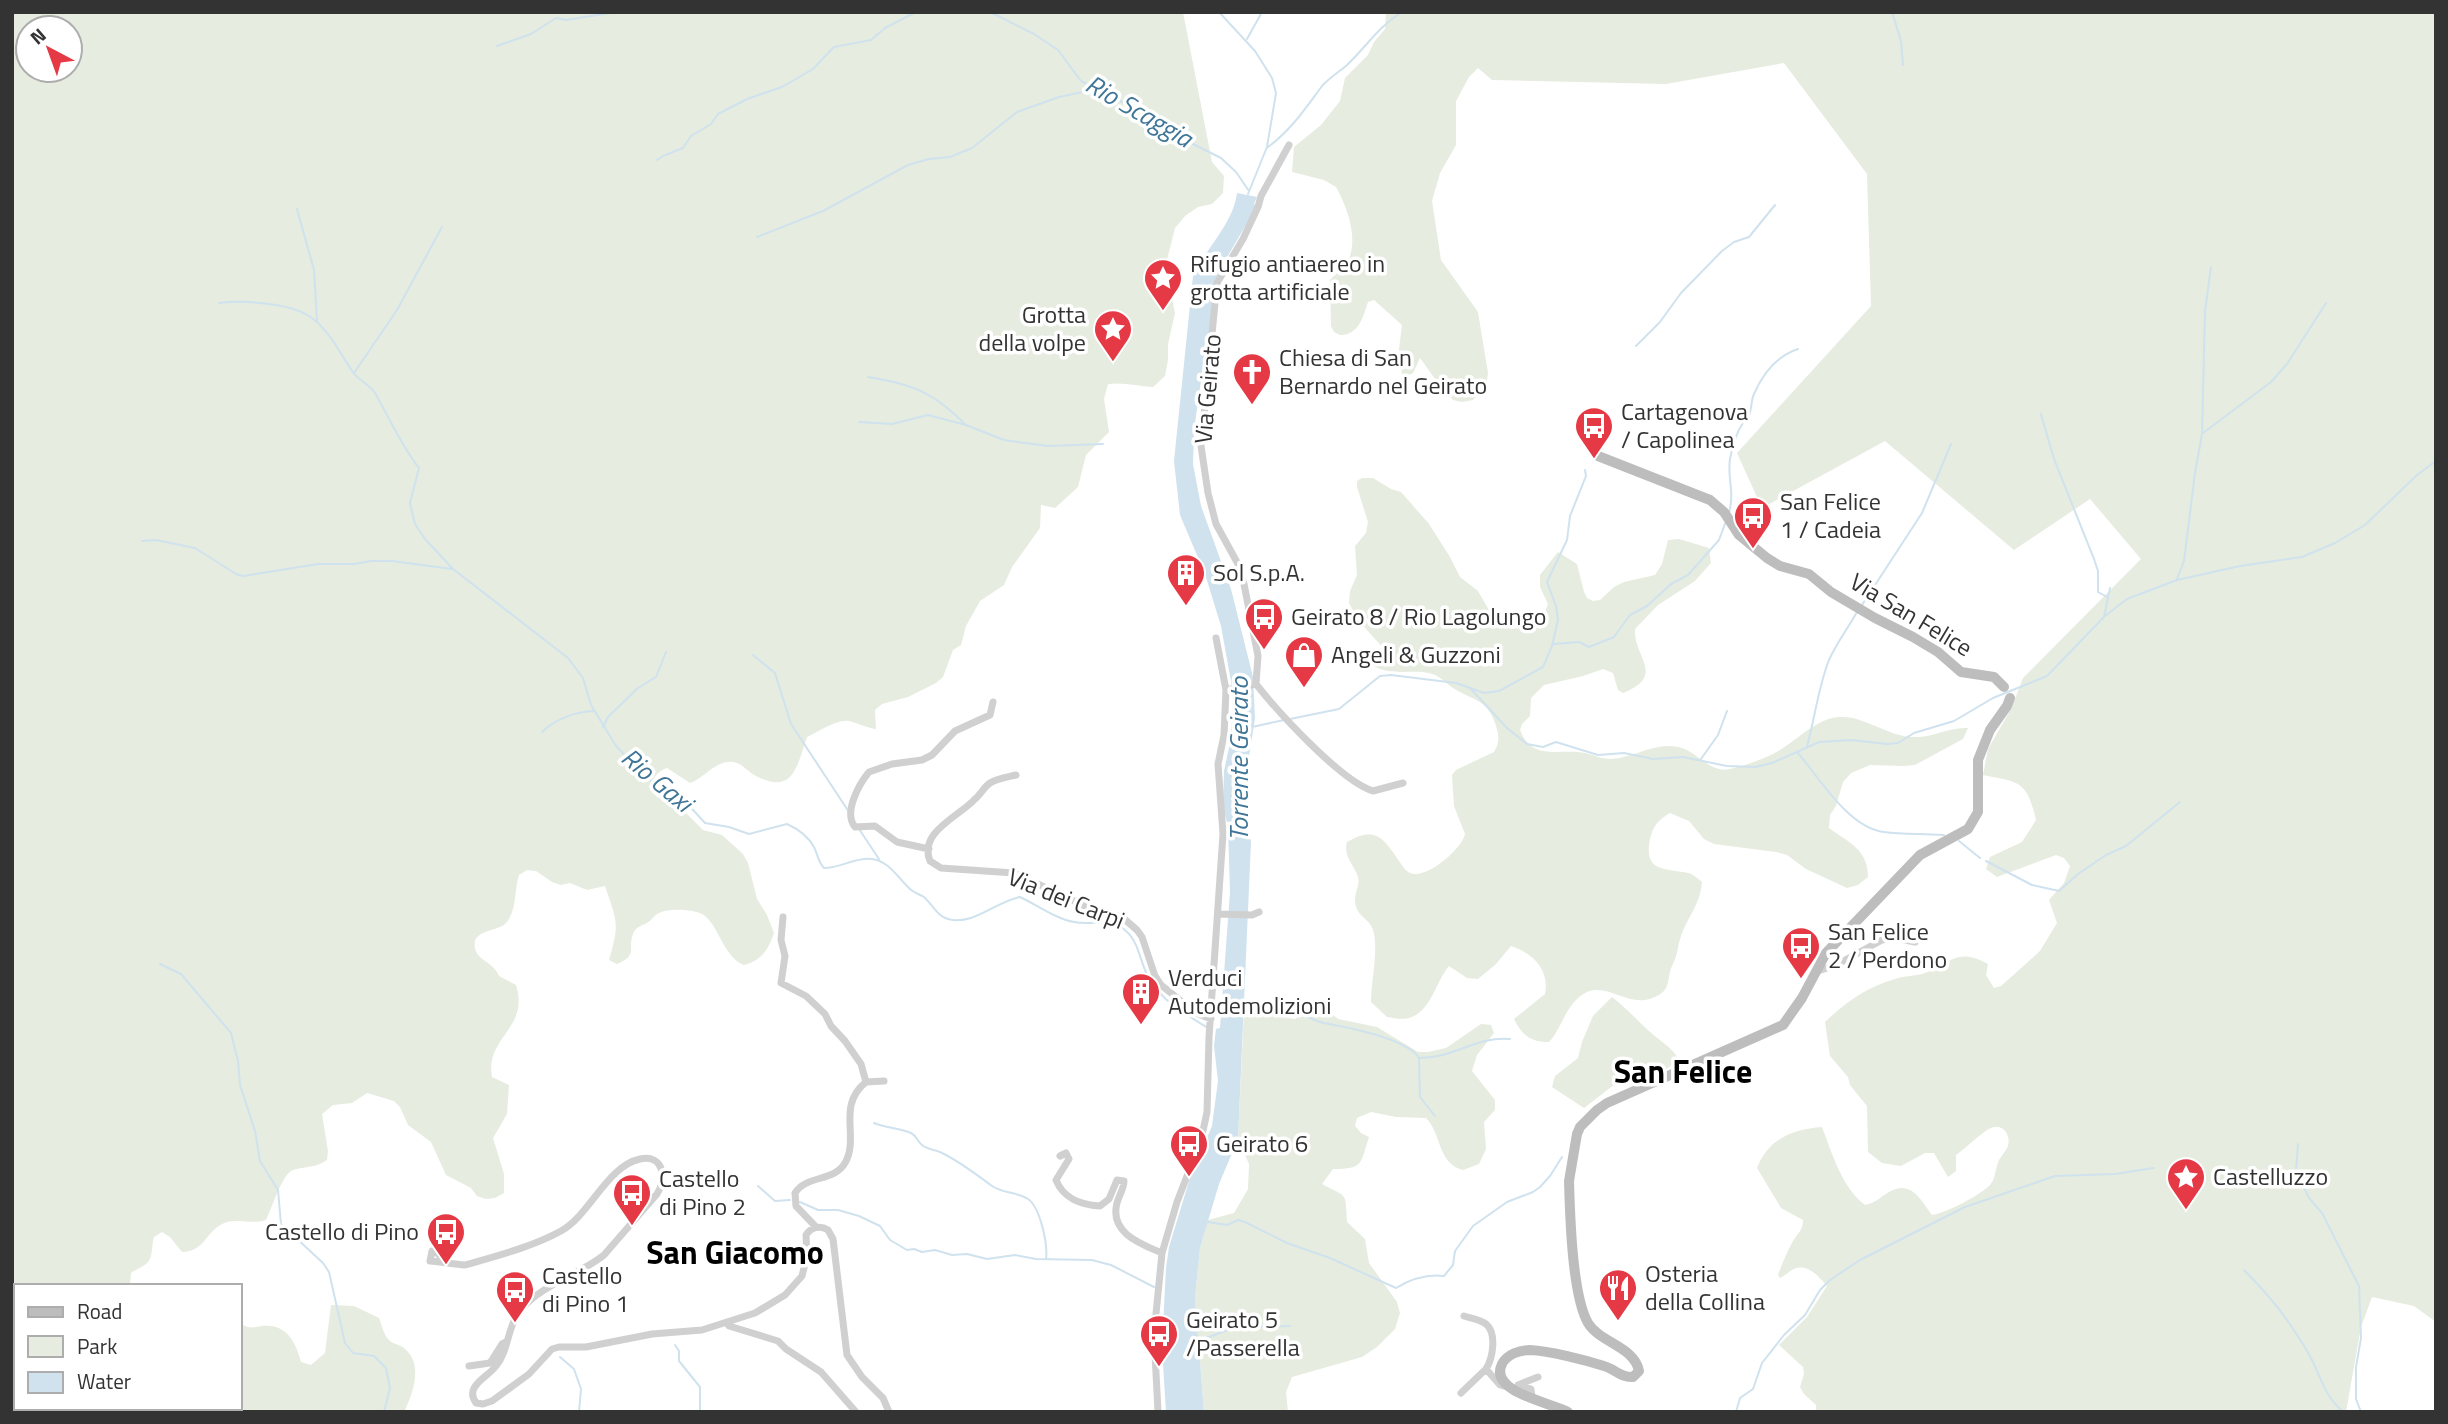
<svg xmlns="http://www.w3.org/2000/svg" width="2448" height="1424" font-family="'Titillium Web',sans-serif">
	<rect width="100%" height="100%" fill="#fff"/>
	<path fill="#e6ecdf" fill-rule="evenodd" d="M12 12H1183L1212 162 1224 176 1223 193 1212 204 1198 207 1185 216 1175 228 1167 260 1168 279 1175 313 1168 344V360L1165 376 1153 387C1138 386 1123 382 1108 384L1104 399 1109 432 1086 455 1078 487 1055 508 1041 505 1040 528 1012 567 1004 585 980 601 966 626 961 645 953 650 943 677 936 683 908 697 882 704 875 710 876 729C866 728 859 723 849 721 837 719 818 732 807 737 797 765 794 796 756 776 748 772 742 763 733 762 715 760 705 778 690 783L667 768C656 772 653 778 651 789L657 797 680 807 703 830 722 835 743 854 748 863 757 899 767 915 774 933C768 950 762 960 744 965 722 957 718 920 700 913 689 909 667 908 657 914 653 917 650 922 645 924 640 926 635 928 633 934 627 950 639 954 617 964L609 960C620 922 617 922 605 886L587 890 570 883 561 885 552 882 536 871 527 870 519 875C514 890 517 911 506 923 498 932 471 929 475 948 477 961 493 961 499 976L516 985C530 1029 485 1036 492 1077L509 1085 507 1114 493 1138 504 1174V1193L495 1198 486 1199 477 1196 471 1188 446 1175 431 1142 408 1125 400 1107 394 1101 367 1093 352 1103 333 1105 322 1114 328 1151 327 1160C316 1168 305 1166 293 1170 282 1174 272 1208 266 1220 252 1225 235 1217 222 1224 204 1234 205 1251 182 1252L170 1237 162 1232 154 1237C151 1245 154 1258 146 1264 141 1268 136 1269 131 1273L130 1286H16V1408H240V1323C249 1329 251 1328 262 1326 286 1323 296 1342 301 1362L311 1365 325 1353 331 1305 354 1306 379 1318C382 1325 383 1333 388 1339 393 1345 401 1344 406 1350 423 1365 413 1394 404 1412H12ZM28 28H70V70H28Z
		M1386 12H2436V1322L2414 1306 2372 1297 2361 1327 2346 1412H1816V1405L1804 1394 1800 1387 1804 1374 1803 1367 1779 1345 1807 1317 1827 1286C1819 1277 1808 1263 1794 1269 1789 1271 1785 1276 1780 1278L1778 1275C1782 1264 1787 1252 1793 1241 1798 1233 1803 1230 1803 1220L1781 1208 1757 1168C1768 1139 1793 1129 1822 1127 1832 1153 1842 1188 1865 1205 1876 1203 1880 1197 1889 1192 1911 1179 1921 1200 1932 1215 1946 1213 1979 1196 1990 1185 1996 1178 1995 1169 1999 1160 2002 1155 2006 1151 2008 1146 2011 1135 2003 1123 1991 1128 1983 1131 1965 1149 1956 1155V1171L1948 1177 1934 1153H1925L1901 1166 1882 1163 1868 1152 1867 1106 1850 1085 1848 1077 1830 1056 1825 1022C1846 1002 1867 987 1895 979 1903 976 1913 976 1922 974 1951 965 1955 946 1988 964L1986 975 1994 988 2001 986 2040 951 2057 923 2049 900 2064 883 2070 866 2064 858 2056 855 1997 877 1986 869 1990 857 2022 842 2036 820C2027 781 2020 782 1983 775L1988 749 2011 709 2023 678 2141 559 2090 499 2014 550 1885 441 1762 508 1737 453 1871 306 1867 174 1784 63 1666 84 1492 80 1478 68 1469 77 1456 101V145L1440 173 1432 201 1441 260 1478 312 1488 373 1486 387 1473 400 1462 402 1453 400 1438 383 1420 358 1413 373 1407 376 1402 374 1399 349 1402 325 1374 300 1368 302C1363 317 1359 335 1340 335L1334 332 1331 326 1330 280C1336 273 1346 267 1349 259 1358 236 1347 207 1336 187L1324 180 1292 172 1294 147 1321 125 1340 101 1345 78 1368 55 1374 42 1385 29Z
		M1362 478H1373L1391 489 1401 492 1429 524 1450 557 1460 577 1478 591 1498 626 1514 629 1536 621 1544 615 1548 604 1540 587V575L1558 552 1577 564 1584 592 1587 598 1593 601 1600 600 1614 587 1624 582 1655 575 1662 564 1668 540 1679 539 1709 548 1711 563 1695 581 1658 605 1635 629C1633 657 1667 675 1623 693L1618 690 1613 673 1603 669 1583 676 1544 685 1531 698 1530 716 1522 724 1520 730C1532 762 1561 748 1585 753 1594 755 1601 759 1611 759 1633 758 1655 742 1678 747 1696 750 1710 774 1730 769 1747 765 1765 759 1780 750 1798 739 1818 718 1839 717 1865 715 1889 738 1916 737 1934 737 1949 727 1968 728L1963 739 1915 765 1904 766 1870 765 1851 773 1843 782 1836 806 1830 815 1829 828C1849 843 1868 849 1868 877L1858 885 1847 888 1806 869 1787 855 1776 852 1714 844 1704 839 1689 821 1670 813C1658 820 1653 826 1650 839 1643 873 1666 868 1688 873 1693 874 1697 878 1702 882 1700 905 1688 916 1681 936 1677 948 1678 955 1672 966 1668 974 1670 984 1664 991 1659 996 1651 999 1645 1000 1625 1003 1606 984 1587 992 1566 1002 1563 1027 1549 1042 1530 1042 1522 1035 1514 1019L1545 994C1550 970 1533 953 1511 946L1496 964 1478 979 1467 978 1449 966C1436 981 1431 1012 1409 1018 1403 1020 1393 1018 1387 1017L1371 1002C1371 981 1379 948 1373 930 1370 920 1360 917 1357 909 1351 896 1361 886 1358 877 1354 864 1343 857 1347 842 1375 826 1383 837 1399 861 1402 865 1405 871 1410 873 1426 880 1462 849 1465 834L1454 806 1452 775 1456 770 1494 752C1500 742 1499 736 1496 726 1488 699 1474 701 1453 688 1447 684 1442 678 1435 675 1415 667 1394 678 1371 665L1380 659 1384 649 1357 619 1349 603 1350 591 1357 575 1355 546 1366 533 1368 522 1357 487V481Z
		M1612 997C1626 1008 1637 1020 1650 1032 1661 1042 1672 1047 1679 1060L1666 1069 1664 1075 1649 1081 1632 1071 1584 1108 1552 1087 1555 1076 1578 1058 1582 1042 1593 1016Z
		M1314 1004 1323 1007 1338 1019 1377 1027 1418 1052H1428L1446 1048 1481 1024 1491 1025 1494 1033 1477 1055 1472 1071 1495 1100V1110L1484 1122 1486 1149 1479 1164 1463 1170C1437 1163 1442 1134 1426 1118L1396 1117 1371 1112 1357 1118 1355 1126 1361 1133 1369 1137C1360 1164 1364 1169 1333 1169L1322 1184C1349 1198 1345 1192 1347 1222L1365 1239 1369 1263 1397 1302 1400 1313 1395 1329 1377 1347 1362 1357 1292 1377 1286 1392 1288 1412H1204L1195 1298 1200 1248 1208 1220 1234 1213 1248 1189 1249 1164 1238 1139 1244 1011 1295 1019Z"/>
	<path fill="#cfe2ee" d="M1237 193 1257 197 1254 204 1257 206 1219 271 1213 287 1211 328 1205 353 1194 430 1193 464 1201 506 1231 589 1253 677 1255 718 1243 795 1251 842 1238 1139 1219 1184 1200 1248 1195 1298 1204 1412H1166L1162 1347 1166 1268 1169 1247 1190 1178 1212 1126 1218 1081 1214 1046 1216 1029 1220 1028 1230 892 1228 826 1223 807 1224 771 1230 743 1234 698 1221 626 1205 574 1180 515 1174 461 1193 276C1206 248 1233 224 1237 193Z"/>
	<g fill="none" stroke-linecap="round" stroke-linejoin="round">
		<path stroke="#cfe2ee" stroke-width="2" d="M990 12 1034 34 1058 50 1081 81 1166 124 1185 140 1221 158 1236 172 1249 191
			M1219 12 1255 51 1272 78 1276 93 1267 147 1248 194
			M1892 12 1901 41 1903 65
			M1247 39 1262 12
			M497 46 531 34 556 18 566 20 617 12
			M1268 147C1291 130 1305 109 1322 86 1329 78 1339 72 1347 65 1366 47 1379 26 1402 12
			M657 160 663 156 683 148 691 136 711 124 718 114 747 99 782 87 813 69 834 47 871 40 885 28 916 12
			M297 209 314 270 317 321
			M757 237 823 211 908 165 929 159 950 157 972 148 1017 112 1059 97 1097 89
			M219 303C242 300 289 303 309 316 328 328 340 353 352 371 358 380 370 385 375 393 390 419 401 445 419 468L410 503 415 524 425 539 453 569 568 658 583 678 591 705 616 746 662 792 684 800 705 823 729 827 749 834 787 824C798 829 808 836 814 847 818 855 818 862 824 868 841 868 855 857 872 859 889 861 898 878 910 889 914 893 919 894 924 897 932 904 937 916 948 919 974 926 996 901 1020 897 1037 905 1056 919 1074 922 1093 926 1110 916 1126 931 1140 943 1140 965 1150 980 1164 1003 1186 1014 1208 1028
			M1636 346 1660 322 1681 293 1722 251 1734 242 1749 237 1775 205
			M354 373 397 310 442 227
			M868 377C912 384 933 392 965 424
			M2041 414 2054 459 2094 559 2098 571V592L2107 597
			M859 422 892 424 928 415 966 425 1004 440 1048 446 1103 444
			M2203 433 2271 382 2287 364 2326 303
			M1729 513C1735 489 1727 480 1730 459 1732 448 1736 433 1743 423 1748 414 1745 425 1749 415 1752 408 1751 400 1754 394 1763 373 1777 356 1798 349
			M142 541 156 540 195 548 236 574 243 576 318 564H354L371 561H392L452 569
			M2177 579 2184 561 2195 473 2202 434 2205 311 2211 267
			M1862 605 1922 513 1951 444
			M2105 616 2127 599 2177 580 2240 566 2302 557 2335 543 2365 525 2417 475 2436 461
			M1554 644 1579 642 1589 647 1614 637 1630 615 1647 606 1671 584 1688 575 1719 540 1726 521
			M753 655 775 673 791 724 849 812
			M1470 688 1507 728 1527 744 1543 747 1556 742 1598 755 1624 753 1653 759 1683 757 1727 766 1755 767 1772 763 1819 742 1851 740 1887 744 1898 743 1914 733 1954 721 1993 698 2047 676 2104 617 2110 588
			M1290 719 1339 709 1380 676 1391 675 1456 683 1484 693 1499 691 1543 667 1552 646 1558 620 1556 606 1547 582 1567 540 1570 516 1586 476 1585 470
			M603 727 608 717 638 688 656 677 666 652
			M1252 727 1284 720
			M542 732C555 719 577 711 595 711
			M1807 746C1815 718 1818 688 1829 660 1836 644 1848 628 1857 612
			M1798 753C1820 779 1849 828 1884 832 1904 835 1924 833 1944 835
			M1701 759 1718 735 1727 711
			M859 829 879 859
			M1959 841 1980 858
			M1986 861 2032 885 2059 891 2078 874 2106 855 2126 846 2180 802
			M160 964 181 974 231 1033 238 1061 240 1085 255 1131 260 1161 278 1190 281 1224 323 1263 329 1272 345 1343 353 1353 374 1356 386 1368 390 1388 384 1412
			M1244 1009C1261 1011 1281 1010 1298 1014 1307 1016 1315 1021 1324 1023 1346 1027 1408 1039 1419 1058L1420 1097 1435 1116
			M1420 1058C1454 1058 1476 1036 1510 1039
			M874 1123C886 1128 900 1128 911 1133 917 1136 917 1141 922 1145 926 1149 936 1150 942 1153 959 1161 977 1175 992 1186 1002 1193 1017 1192 1028 1199 1040 1207 1048 1244 1046 1259
			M2298 1144 2296 1171 2309 1198 2322 1213 2359 1286 2361 1338 2356 1367V1399L2361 1412
			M758 1186 775 1201 790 1200
			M800 1202 818 1210H838L859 1216 880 1226 890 1240 907 1250 914 1249 922 1252 935 1250 952 1255 967 1254 987 1259 1015 1255 1036 1259 1092 1260 1111 1265 1154 1287
			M1208 1222 1227 1225 1238 1220 1245 1222 1287 1243 1330 1258 1396 1288C1411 1279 1427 1274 1444 1276L1453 1265 1455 1251 1473 1226 1507 1202 1533 1192 1540 1187 1550 1176 1562 1157
			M2244 1270C2262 1288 2279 1307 2293 1329 2300 1339 2307 1350 2313 1362 2322 1381 2326 1398 2344 1412
			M1196 1342 1243 1324 1267 1327 1290 1326
			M675 1345 679 1351V1361L700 1387V1412
			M560 1357 574 1369 581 1389 579 1412
			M12 1406 18 1412
			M1736 1412 1740 1398 1753 1389 1762 1363 1784 1335 1805 1315 1820 1290 1830 1280 1860 1260 1965 1207 2055 1176 2115 1174 2154 1168"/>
		<path stroke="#d0d0d0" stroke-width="7" d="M1289 145 1261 196 1258 207 1243 239 1217 283 1201 446 1208 493 1216 524 1238 564 1244 584 1258 656 1256 684C1278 712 1341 781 1373 791L1403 783
			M1226 690 1256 684
			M1016 775C1008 777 998 778 990 783 984 787 981 794 975 799 960 816 918 832 930 861L941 868 1014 873 1085 906 1122 917 1137 930 1142 937 1155 976 1161 985 1196 1013 1211 1019
			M929 849 897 842 875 826 855 827C843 813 859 784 869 772L892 764 922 760 932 755 955 731 990 715 993 702
			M1218 914 1252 915 1259 912
			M783 917 781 940 785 956 781 983 806 996 825 1014 831 1026 845 1041 861 1064 866 1082
			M1815 972 1836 965 1882 940 1894 938 1915 942
			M1060 1156 1066 1153 1069 1159 1056 1180C1063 1198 1081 1205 1100 1206L1109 1199 1117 1180 1124 1181C1124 1189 1119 1195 1117 1203 1109 1233 1141 1244 1162 1253
			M816 1227 796 1206 795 1193C806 1175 834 1182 845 1163 860 1137 836 1106 866 1082L884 1081
			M446 1263 437 1253 432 1251 430 1261C442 1262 453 1264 465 1265 496 1256 532 1247 561 1231 590 1215 607 1166 640 1159 664 1154 667 1179 657 1194L604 1255C578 1276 541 1284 519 1312 507 1328 509 1350 496 1366 487 1378 464 1386 476 1403L483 1404 492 1401 529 1374 552 1349 559 1347H586L652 1334 702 1330 755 1313 785 1295 802 1276 807 1256 806 1235C811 1227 820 1225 828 1230L833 1239 847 1355 862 1377 883 1398 889 1412
			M1464 1316C1470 1318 1481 1320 1486 1324 1497 1333 1493 1358 1486 1369
			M727 1323 729 1326 778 1341 786 1349 821 1372 856 1412
			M469 1366 490 1363 502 1344 506 1342
			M1461 1393 1486 1369 1500 1385 1507 1387
			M1532 1397 1531 1389 1518 1385 1538 1377
			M1158 1412 1154 1334 1162 1253 1177 1202 1201 1140 1207 1112 1209 1037 1223 834 1218 764 1224 735 1226 690 1216 638"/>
		<path stroke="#bdbdbd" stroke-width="10" d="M1598 456 1710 500 1724 512 1739 535 1767 558 1780 566 1809 574 1831 592 1875 618 1913 637 1938 652 1961 672 1994 677 2004 687
			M1568 1412C1552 1403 1488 1392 1502 1364 1507 1354 1520 1350 1530 1350 1550 1351 1585 1360 1604 1366 1615 1369 1621 1378 1633 1377L1639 1371C1634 1346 1600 1343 1588 1323 1572 1295 1570 1215 1569 1181L1577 1134 1580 1127 1597 1110 1607 1103 1783 1025 1802 998 1826 953 1920 855 1968 829 1978 812V760L1990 730 2007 706 2010 698"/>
	</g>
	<defs>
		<symbol id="sight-pin" viewBox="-11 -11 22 30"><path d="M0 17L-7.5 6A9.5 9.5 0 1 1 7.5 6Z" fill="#e63946" stroke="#fff"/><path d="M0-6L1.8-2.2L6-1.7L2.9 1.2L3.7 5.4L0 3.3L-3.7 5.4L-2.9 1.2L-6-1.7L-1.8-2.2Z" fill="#fff"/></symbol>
		<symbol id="church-pin" viewBox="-11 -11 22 30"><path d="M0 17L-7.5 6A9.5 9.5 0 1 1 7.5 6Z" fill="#e63946" stroke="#fff"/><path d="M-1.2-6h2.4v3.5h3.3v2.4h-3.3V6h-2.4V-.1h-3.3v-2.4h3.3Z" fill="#fff"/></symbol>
		<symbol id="bus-pin" viewBox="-11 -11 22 30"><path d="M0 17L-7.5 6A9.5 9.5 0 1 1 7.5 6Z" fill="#e63946" stroke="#fff"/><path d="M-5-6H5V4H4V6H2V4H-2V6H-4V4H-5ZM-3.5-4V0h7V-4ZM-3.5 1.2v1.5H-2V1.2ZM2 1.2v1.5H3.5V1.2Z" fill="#fff"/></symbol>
		<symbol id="building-pin" viewBox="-11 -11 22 30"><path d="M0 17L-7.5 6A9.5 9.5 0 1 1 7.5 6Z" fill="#e63946" stroke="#fff"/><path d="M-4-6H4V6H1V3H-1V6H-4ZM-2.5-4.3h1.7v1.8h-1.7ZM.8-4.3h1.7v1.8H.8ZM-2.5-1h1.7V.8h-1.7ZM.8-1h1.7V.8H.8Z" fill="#fff"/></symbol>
		<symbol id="shop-pin" viewBox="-11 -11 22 30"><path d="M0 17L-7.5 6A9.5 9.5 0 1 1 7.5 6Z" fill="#e63946" stroke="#fff"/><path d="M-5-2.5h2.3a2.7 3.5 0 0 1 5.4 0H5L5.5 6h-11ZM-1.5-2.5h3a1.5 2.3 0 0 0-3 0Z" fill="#fff"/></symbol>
		<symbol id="restaurant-pin" viewBox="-11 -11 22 30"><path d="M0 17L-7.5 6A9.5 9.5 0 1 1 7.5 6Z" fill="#e63946" stroke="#fff"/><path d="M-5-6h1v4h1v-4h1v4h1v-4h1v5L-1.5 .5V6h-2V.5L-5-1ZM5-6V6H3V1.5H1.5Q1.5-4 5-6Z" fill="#fff"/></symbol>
	</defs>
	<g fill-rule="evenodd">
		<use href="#sight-pin" x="1141" y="256" width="44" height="60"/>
		<use href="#sight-pin" x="1091" y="307" width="44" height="60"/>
		<use href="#church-pin" x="1230" y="350" width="44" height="60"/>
		<use href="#bus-pin" x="1572" y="404" width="44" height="60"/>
		<use href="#bus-pin" x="1731" y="494" width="44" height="60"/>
		<use href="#building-pin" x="1164" y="551" width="44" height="60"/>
		<use href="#bus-pin" x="1242" y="595" width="44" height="60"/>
		<use href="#shop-pin" x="1282" y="633" width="44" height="60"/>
		<use href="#bus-pin" x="1779" y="924" width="44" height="60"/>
		<use href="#building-pin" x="1119" y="970" width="44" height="60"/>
		<use href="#bus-pin" x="1167" y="1122" width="44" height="60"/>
		<use href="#sight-pin" x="2164" y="1155" width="44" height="60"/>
		<use href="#bus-pin" x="610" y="1171" width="44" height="60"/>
		<use href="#bus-pin" x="424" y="1210" width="44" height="60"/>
		<use href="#restaurant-pin" x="1596" y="1266" width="44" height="60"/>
		<use href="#bus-pin" x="493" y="1268" width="44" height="60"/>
		<use href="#bus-pin" x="1137" y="1312" width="44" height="60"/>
	</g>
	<g text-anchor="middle" stroke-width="7" stroke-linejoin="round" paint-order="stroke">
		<g font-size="24" fill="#333" stroke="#fff" text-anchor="start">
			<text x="1190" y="272">Rifugio antiaereo in<tspan x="1190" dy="28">grotta artificiale</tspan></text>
			<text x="1086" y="323" text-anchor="end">Grotta<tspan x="1086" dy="28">della volpe</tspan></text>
			<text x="1279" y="366">Chiesa di San<tspan x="1279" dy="28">Bernardo nel Geirato</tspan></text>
			<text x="1621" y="420">Cartagenova<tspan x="1621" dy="28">/ Capolinea</tspan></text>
			<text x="1780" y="510">San Felice<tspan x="1780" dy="28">1 / Cadeia</tspan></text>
			<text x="1213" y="581">Sol S.p.A.</text>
			<text x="1291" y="625">Geirato 8 / Rio Lagolungo</text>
			<text x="1331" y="663">Angeli &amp; Guzzoni</text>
			<text x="1828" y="940">San Felice<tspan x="1828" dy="28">2 / Perdono</tspan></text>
			<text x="1168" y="986">Verduci<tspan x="1168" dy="28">Autodemolizioni</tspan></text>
			<text x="1216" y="1152">Geirato 6</text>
			<text x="2213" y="1185">Castelluzzo</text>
			<text x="659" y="1187">Castello<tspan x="659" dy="28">di Pino 2</tspan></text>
			<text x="419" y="1240" text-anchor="end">Castello di Pino</text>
			<text x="1645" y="1282">Osteria<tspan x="1645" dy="28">della Collina</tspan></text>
			<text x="542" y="1284">Castello<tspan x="542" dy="28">di Pino 1</tspan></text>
			<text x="1186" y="1328">Geirato 5<tspan x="1186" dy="28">/Passerella</tspan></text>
		</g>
		<g font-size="24" fill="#333" stroke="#fff">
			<text transform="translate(1208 389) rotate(-85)" y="8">Via Geirato</text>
			<text transform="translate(1911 615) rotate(31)" y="8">Via San Felice</text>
			<text transform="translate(1066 899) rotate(22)" y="8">Via dei Carpi</text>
		</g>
		<g font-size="26" font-style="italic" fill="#3f7597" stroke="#fff">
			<text transform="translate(1139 111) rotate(30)" y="9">Rio Scaggia</text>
			<text transform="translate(1239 759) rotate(-90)" y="9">Torrente Geirato</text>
			<text transform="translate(657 780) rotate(40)" y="9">Rio Gaxi</text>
		</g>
		<g font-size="32" font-weight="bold" fill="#000" stroke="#fff">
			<text x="1683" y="1083">San Felice</text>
			<text x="735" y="1264">San Giacomo</text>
		</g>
	</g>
	<rect width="2448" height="1424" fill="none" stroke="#333333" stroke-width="28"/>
	<rect x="14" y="1284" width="228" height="126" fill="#ffffff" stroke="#adadad" stroke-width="2"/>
	<rect x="28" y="1307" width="35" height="10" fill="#bdbdbd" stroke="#adadad" stroke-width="2"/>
	<text x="77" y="1319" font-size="21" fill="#333333">Road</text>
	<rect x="28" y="1336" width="35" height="21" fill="#e6ecdf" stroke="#adadad" stroke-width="2"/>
	<text x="77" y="1354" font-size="21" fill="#333333">Park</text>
	<rect x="28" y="1372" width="35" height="21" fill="#cfe2ee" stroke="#adadad" stroke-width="2"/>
	<text x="77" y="1389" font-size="21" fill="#333333">Water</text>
	<g transform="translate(49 49) rotate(319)"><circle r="33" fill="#ffffff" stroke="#adadad" stroke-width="2"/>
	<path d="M0-5L12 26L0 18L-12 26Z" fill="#e63946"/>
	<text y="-10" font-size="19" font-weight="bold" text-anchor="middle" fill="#333333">N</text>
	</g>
</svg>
